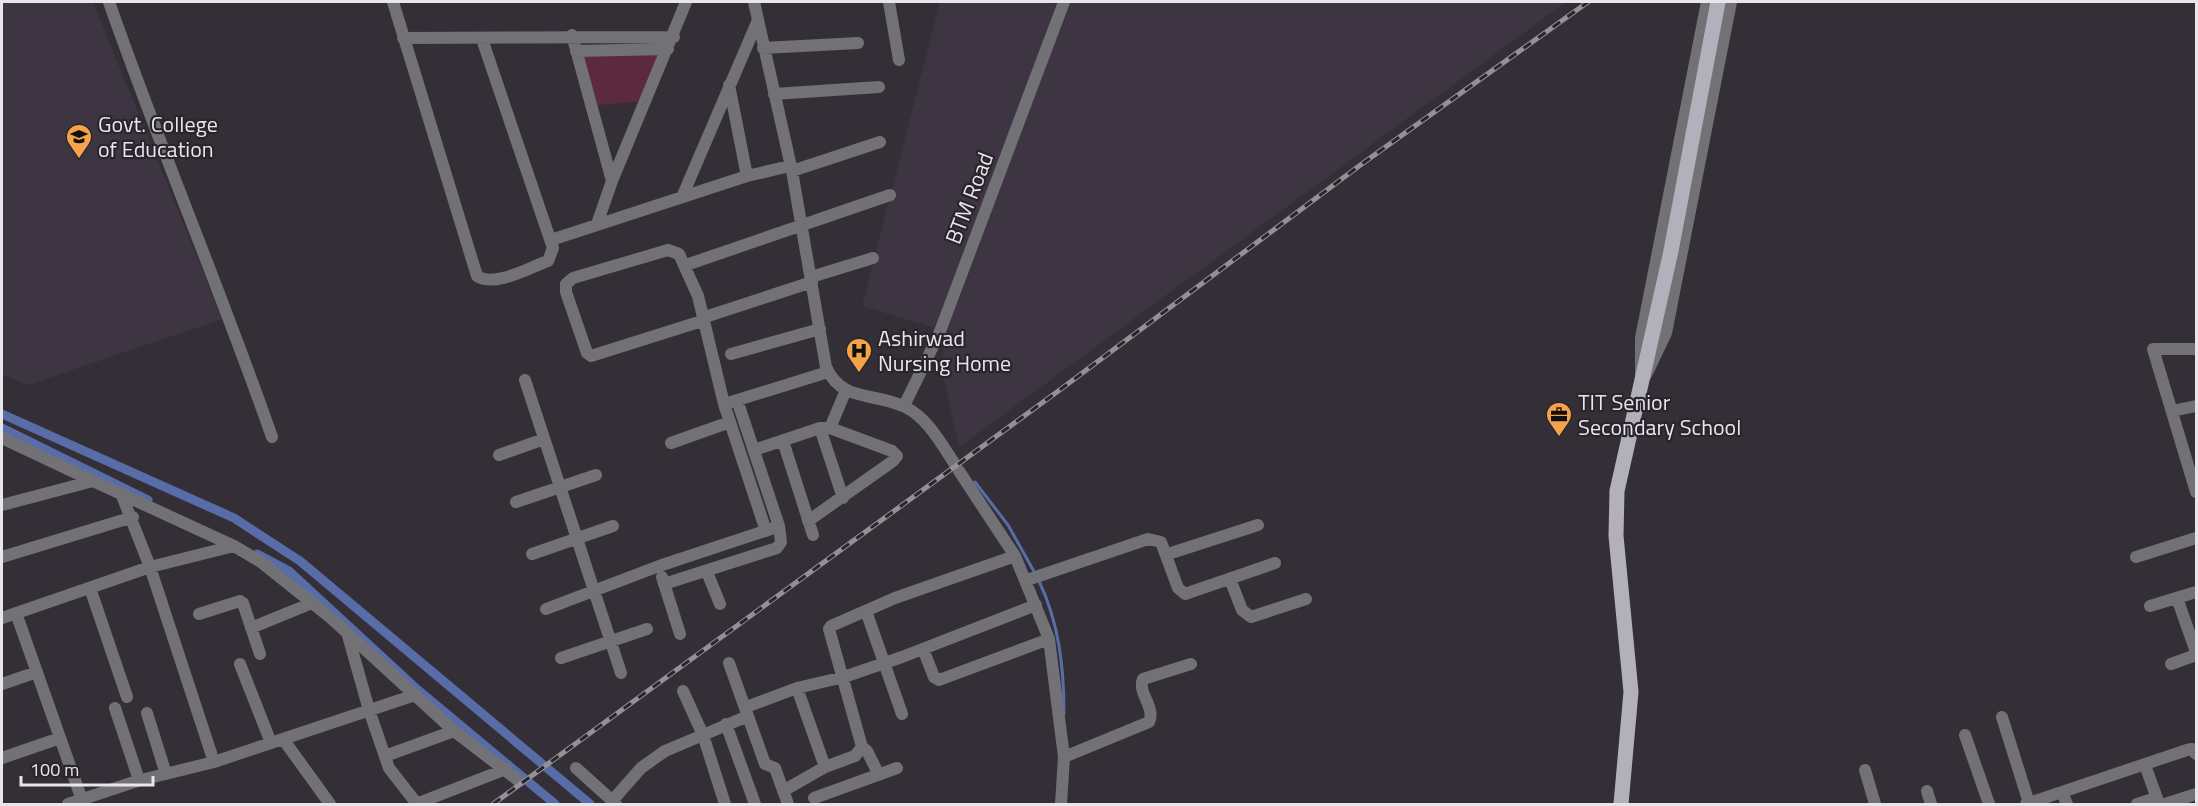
<svg xmlns="http://www.w3.org/2000/svg" width="2198" height="806" font-family="'Titillium Web',sans-serif">
	<rect width="100%" height="100%" fill="#342f37"/>
	<path fill="#3e3543" d="M2 2H93L222 319 28 385 2 374Z
		M940 2H1057L1018 113 935 328 862 306Z
		M1070 2H1566L959 447 941 368 945 337Z"/>
	<path fill="#5b2b3d" d="M659 54 641 101 598 105 582 56Z"/>
	<g fill="none" stroke-linecap="round" stroke-linejoin="round">
		<path stroke="#586da8" stroke-width="3" d="M975 482 1008 525 1036 575
			M1039 581C1059 623 1064 667 1064 714"/>
		<path stroke="#586da8" stroke-width="9" d="M2 414 234 518 300 561 590 804
			M2 428 148 500
			M257 554 289 571 418 690 555 804"/>
		<path stroke="#727276" stroke-width="12" d="M109 2C160 148 221 291 272 437
			M393 2 477 276C495 288 530 267 548 261L553 248 482 39
			M754 2 792 171 826 367C842 403 875 392 905 407 928 418 942 445 956 466
			M889 2 899 60
			M572 35 612 181
			M403 38 674 37
			M763 48 858 43
			M576 51 668 49
			M729 85 747 176
			M774 94 879 87
			M792 171 880 142
			M682 197 758 20
			M597 224 612 181 686 2
			M551 240 747 176 790 166
			M686 265 890 195
			M811 277 873 258
			M702 318 812 282
			M702 321 591 356 587 353 566 292V284L573 278 668 250 679 254 698 296 724 404 766 531
			M2196 349H2153L2196 492
			M731 354 820 329
			M1641 374V338L1707 2
			M1646 375 1666 333 1731 2
			M525 380 621 673
			M731 402 828 372
			M904 406 939 334 1064 2
			M2172 411 2196 406
			M820 428 843 498
			M2 438 93 481
			M783 441 813 535
			M671 443 730 422
			M754 450 820 428H830L846 390
			M499 455 544 439
			M959 471 1015 556 1049 639 1064 757
			M121 493 150 567 214 762
			M516 502 596 475
			M2 505 93 481 234 546 261 562 331 618 454 731 519 781
			M808 521 893 461 897 456 892 451 830 428
			M532 554 613 526
			M1168 554 1258 525
			M2 557 133 517
			M2136 557 2196 538
			M707 572 720 604
			M662 577 680 634
			M1230 579 1242 610 1251 617 1306 599
			M1027 580 1148 539 1161 542 1178 588 1185 594 1275 563
			M664 584 777 548 781 542 779 526 737 400
			M90 588 127 697
			M2177 598 2196 652
			M2150 606 2196 592
			M546 609 659 566 774 528
			M866 611 902 714
			M16 613 82 800
			M199 614 240 601 243 603 260 654
			M2 618 150 567 234 546
			M251 628 312 603
			M347 632 369 710 389 768 417 804
			M923 649 934 677 939 680 1049 639
			M561 658 647 629
			M729 663 765 764 775 768 788 804
			M240 664 271 743
			M2171 664 2196 655
			M2 684 37 672
			M797 688 825 767
			M683 691 703 735 725 804
			M746 707 797 688 844 677 902 657 1036 605
			M115 708 139 780
			M147 713 166 774
			M2002 717 2029 803
			M726 724 755 804
			M1965 735 1989 804
			M283 739 330 804
			M862 747 867 751 879 775
			M385 756 454 731
			M2 758 60 738
			M2145 765 2159 804
			M576 768 616 804
			M1865 770 1875 804
			M783 791 825 767 855 756 862 747 829 629 831 626 895 598 1015 556
			M1927 791 1931 804
			M2062 792 2067 804
			M814 798 897 768
			M612 801 641 768 665 751 748 716
			M68 804 137 781 214 762 415 695
			M416 804 506 769
			M1061 804 1064 757 1149 722C1156 707 1137 693 1143 679L1191 664
			M2026 804 2187 750 2192 749 2196 754
			M2137 804 2156 798
			M2165 804 2196 794"/>
		<path stroke="#b2b1bb" stroke-width="15" d="M1621 804 1631 692 1616 536 1617 491 1671 251 1718 2"/>
		<defs>
			<path id="rail" d="M493 804 1061 389 1359 166 1588 2"/>
		</defs>
		<use href="#rail" stroke="#949097" stroke-width="5"/>
		<use href="#rail" stroke="#2a252d" stroke-width="3" stroke-dasharray="9" stroke-linecap="butt"/>
	</g>
	<defs>
		<symbol id="university-pin" viewBox="-11 -11 22 30"><path d="M0 17L-7.5 6A9.5 9.5 0 1 1 7.5 6Z" fill="#f6a248" stroke="#2a252d"/><path d="M0-5L7-2L0 1L-7-2ZM-4 1L0 2.5L4 1V4Q0 6-4 4Z" fill="#111"/></symbol>
		<symbol id="hospital-pin" viewBox="-11 -11 22 30"><path d="M0 17L-7.5 6A9.5 9.5 0 1 1 7.5 6Z" fill="#f6a248" stroke="#2a252d"/><path d="M-5-5h3v3.5h4V-5h3V5h-3V1.5h-4V5h-3Z" fill="#111"/></symbol>
		<symbol id="office-pin" viewBox="-11 -11 22 30"><path d="M0 17L-7.5 6A9.5 9.5 0 1 1 7.5 6Z" fill="#f6a248" stroke="#2a252d"/><path d="M-6-3h4V-5.5h4V-3h4V5H-6ZM-1-4.5V-3h2v-1.5ZM-6 0V1H6V0Z" fill="#111"/></symbol>
	</defs>
	<g fill-rule="evenodd">
		<use href="#university-pin" x="64" y="122" width="30" height="40"/>
		<use href="#hospital-pin" x="844" y="336" width="30" height="40"/>
		<use href="#office-pin" x="1544" y="400" width="30" height="40"/>
	</g>
	<g text-anchor="middle" stroke-width="4.5" stroke-linejoin="round" paint-order="stroke">
		<g font-size="22" fill="#e9e6eb" stroke="#2a252d" text-anchor="start">
			<text x="98" y="132">Govt. College<tspan x="98" dy="25">of Education</tspan></text>
			<text x="878" y="346">Ashirwad<tspan x="878" dy="25">Nursing Home</tspan></text>
			<text x="1578" y="410">TIT Senior<tspan x="1578" dy="25">Secondary School</tspan></text>
		</g>
		<g font-size="22" fill="#e9e6eb" stroke="#2a252d">
			<text transform="translate(969 198) rotate(-69)" y="8">BTM Road</text>
		</g>
	</g>
	<rect width="2198" height="806" fill="none" stroke="#e9e6eb" stroke-width="6"/>
	<path d="M21 776v9h132v-9" fill="none" stroke="#e9e6eb" stroke-width="3"/>
	<text x="30" y="776" font-size="18" fill="#e9e6eb" stroke="#2a252d" stroke-width="4.5" paint-order="stroke">100 m</text>
</svg>
